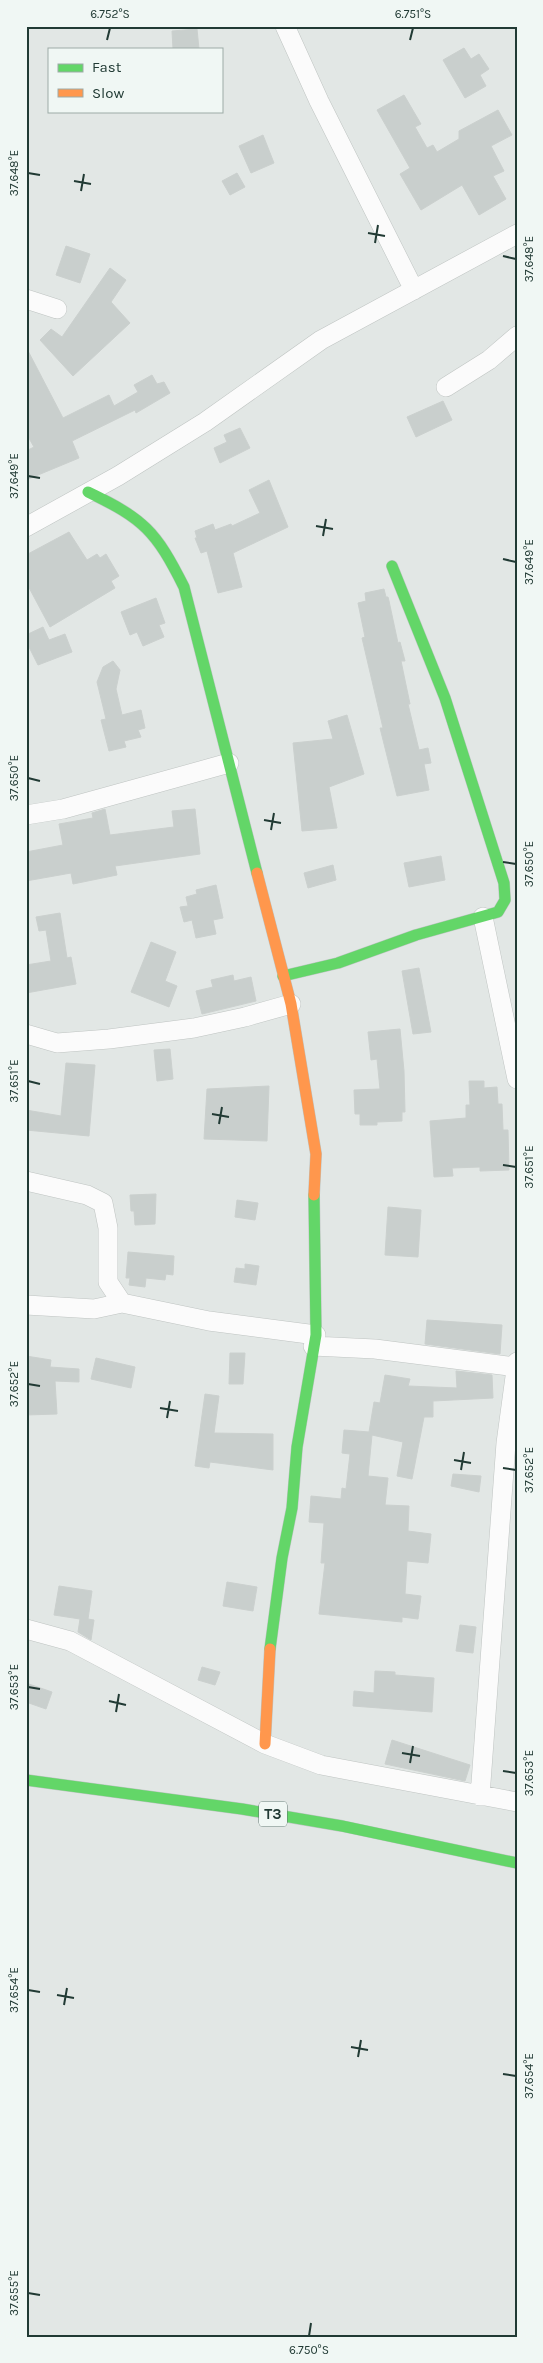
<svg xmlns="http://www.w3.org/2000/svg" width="543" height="2363" font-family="Karla,sans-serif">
	<rect width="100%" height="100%" fill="#e2e7e5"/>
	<path fill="#c9cfcd" stroke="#cbd0ce" d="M197 29 199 49H173L172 31Z
		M464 48 471 59 479 54 489 69 480 75 486 86 465 98 443 60Z
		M404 95 421 124 415 127 427 148 433 145 437 152 459 139V131L498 110 512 135 491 146 504 171 493 176 506 199 479 215 462 185 421 210 400 174 410 168 377 110Z
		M263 135 274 163 251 173 239 146Z
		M237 173 245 187 230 195 222 181Z
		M66 246 90 254 80 283 56 275Z
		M110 268 126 280 111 302 130 323 73 376 40 340 51 329 62 337Z
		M26 347 63 418 109 395 114 406 138 392 134 385 152 375 157 384 164 382 170 393 136 413 135 410 72 441 79 458 26 480V451L34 447 26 433Z
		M443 401 452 420 416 437 407 417Z
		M240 428 250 448 220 463 214 448 227 442 224 435Z
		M269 480 288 527 233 553 242 587 218 593 207 551 201 553 195 538H197L195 531 213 524 215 530 231 524 232 526 260 513 249 490Z
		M69 532 87 560 97 554 100 558 106 554 119 576 111 581 115 588 50 627 26 582V555Z
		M384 589 386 597H388L389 601 398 643 400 642 405 661H401L410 704H408L419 750 428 748 431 763 424 764 429 790 397 796 380 728H383L362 638 365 637 358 603 366 601 365 593Z
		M156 598 165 623 159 625 164 637 143 646 137 632 130 635 121 612Z
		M43 627 49 640 65 634 72 652 38 665 26 641V635Z
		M113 661 120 670 116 689 122 715 141 710 145 728 138 730 141 737 124 741 126 747 109 751 101 720 106 719 97 682 103 667Z
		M347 715 364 774 329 787 337 828 302 831 293 743 333 739 328 721Z
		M105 809 110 835 174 827 172 811 195 809 200 854 115 866 117 875 73 884 71 873 26 881V852L63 845 59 824 93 818 92 813Z
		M441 856 445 880 409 887 404 863Z
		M333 865 336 880 308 888 304 873Z
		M216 885 223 918 213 920 216 934 196 938 192 920 184 922 180 907 188 906 186 897 197 894 196 890Z
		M60 913 67 958 71 957 76 984 26 993V965L51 961 46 930 39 931 36 917Z
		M151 942 176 952 165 981 177 986 169 1007 131 992Z
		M419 968 431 1032 413 1034 402 971Z
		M233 975 234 981 251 977 256 1001 202 1014 196 991 213 987 211 980Z
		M400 1029 404 1071 405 1112H402V1121L377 1122V1125H360V1114H355L354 1090 380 1089 377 1059 371 1060 368 1032Z
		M170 1049 173 1079 157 1081 154 1050Z
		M66 1063 95 1065 89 1136 26 1130V1110L61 1116Z
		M469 1081H484V1088L497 1087 498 1104H502L503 1130H508L509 1170 480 1171V1167L452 1168 453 1176 434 1177 430 1121 466 1118V1105H470Z
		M269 1086 267 1141 204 1139 207 1089Z
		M156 1194 155 1224 135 1225 134 1211H131L130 1195Z
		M237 1200 258 1203 255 1220 235 1217Z
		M388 1207 421 1210 418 1257 385 1255Z
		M128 1252 174 1256 173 1275 166 1274 165 1280 146 1278 145 1287 129 1285 130 1278H126Z
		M245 1264 259 1266 256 1285 234 1282 236 1268 245 1269Z
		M427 1320 502 1325 500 1354 425 1344Z
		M230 1353H245L243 1384H229Z
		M26 1356 51 1360 50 1367 79 1369V1382L55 1381 57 1414 26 1415Z
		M96 1358 135 1367 131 1388 91 1379Z
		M456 1371 492 1375 493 1398 433 1401V1417H424L412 1479 397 1476 403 1442 372 1435 368 1476 388 1478 385 1505 409 1506 408 1531 431 1534 428 1563 407 1561 405 1594 421 1596 418 1619 402 1617V1622L319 1614 325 1563H321L324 1523 309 1522 311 1496 341 1499 342 1488 346 1489 350 1454 342 1453 344 1430 369 1432 374 1402 380 1403 385 1375 410 1379 408 1386 457 1388Z
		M205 1394 219 1396 214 1433 273 1434V1470L210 1462 209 1468 195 1466Z
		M453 1474 481 1476 479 1492 451 1486Z
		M227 1582 257 1587 253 1611 223 1606Z
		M59 1586 92 1591 88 1619 94 1620 91 1640 78 1632 80 1619 54 1615Z
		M460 1625 476 1627 473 1653 456 1651Z
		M202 1667 220 1672 215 1685 198 1680Z
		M375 1671 395 1672V1675L434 1678 432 1712 353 1706 354 1691 374 1693Z
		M26 1683 52 1692 46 1709 26 1702Z
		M392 1740 470 1765 465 1781 385 1764Z"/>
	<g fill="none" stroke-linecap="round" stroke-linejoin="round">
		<defs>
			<path id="street" d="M285 26 319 101 414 290
				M26 299 57 309
				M446 387 489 360 517 336
				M26 527 118 476 205 422 321 340 517 234
				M26 815 63 809 229 763
				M483 917 517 1079
				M26 1034 57 1043 109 1039 194 1028 245 1017 291 1004
				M26 1181 87 1195 103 1203 108 1228V1282L122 1303 209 1321 316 1335
				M26 1305 94 1309 122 1303
				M313 1346 375 1349 516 1367
				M26 1629 70 1641 265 1744 321 1765 517 1802
				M480 1796 506 1443 517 1362"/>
			<path id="fast" d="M88 492C144 519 156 531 184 587L257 873
				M283 976 338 963 416 935 498 912 505 900 504 883 445 698 392 566
				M270 1649 282 1558 292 1508 297 1447 316 1335 314 1195
				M26 1780 242 1809 342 1826 517 1863"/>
			<path id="slow" d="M257 873 291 1004 316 1154 314 1195
				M265 1744 270 1649"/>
		</defs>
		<use href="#street" stroke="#bfc4c2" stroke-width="20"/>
		<use href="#fast" stroke="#bec5c3" stroke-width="12"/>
		<use href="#slow" stroke="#bec5c3" stroke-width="12"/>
		<use href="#street" stroke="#fbfbfb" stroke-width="19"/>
		<use href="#fast" stroke="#63d668" stroke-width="11"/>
		<use href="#slow" stroke="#ff974d" stroke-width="11"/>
	</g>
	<path fill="none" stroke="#213a34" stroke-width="2" d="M107 40 110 28M410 40 413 28M28 173 40 175M74 181 91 184M81 191 84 174M368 233 385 236M375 243 378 225M503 256 516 259M28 476 40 478M316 526 333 529M323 536 326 519M503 559 516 562M28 778 40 781M264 820 281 823M271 830 274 813M503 862 516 864M28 1081 40 1084M212 1114 229 1117M219 1124 222 1107M503 1165 516 1167M28 1384 40 1386M160 1408 178 1411M167 1418 170 1401M454 1460 471 1463M503 1468 516 1470M461 1470 464 1452M28 1687 40 1689M109 1701 126 1705M116 1712 119 1694M402 1753 420 1756M410 1763 413 1746M503 1771 516 1773M28 1990 40 1992M57 1995 74 1998M64 2005 67 1988M351 2047 368 2050M358 2057 361 2040M503 2074 516 2076M28 2293 40 2295M309 2336 311 2323"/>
	<g text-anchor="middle" stroke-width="4" stroke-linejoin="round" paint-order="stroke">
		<rect fill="#f0f7f4" stroke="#5f736e" stroke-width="1" x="259" y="1801.5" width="28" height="25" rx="4"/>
		<g font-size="15" font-weight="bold" fill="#213a34">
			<text x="273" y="1819">T3</text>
		</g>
	</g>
	<rect width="543" height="2363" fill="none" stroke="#f0f7f4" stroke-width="55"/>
	<rect x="48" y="48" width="175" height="65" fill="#f0f7f4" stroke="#9daba7"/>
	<rect x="58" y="64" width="25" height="8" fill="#63d668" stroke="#9daba7"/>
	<text x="92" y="72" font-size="15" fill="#213a34">Fast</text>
	<rect x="58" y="89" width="25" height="8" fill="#ff974d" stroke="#9daba7"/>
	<text x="92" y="98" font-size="15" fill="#213a34">Slow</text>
	<rect x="28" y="28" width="488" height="2308" fill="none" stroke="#213a34" stroke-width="2"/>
	<g font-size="12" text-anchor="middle" fill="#213a34">
		<text x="110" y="18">6.752°S</text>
		<text x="413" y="18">6.751°S</text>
		<text transform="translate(14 173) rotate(-90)" y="4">37.648°E</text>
		<text transform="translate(529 259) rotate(-90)" y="4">37.648°E</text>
		<text transform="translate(14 476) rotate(-90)" y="4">37.649°E</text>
		<text transform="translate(529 562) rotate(-90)" y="4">37.649°E</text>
		<text transform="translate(14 778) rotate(-90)" y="4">37.650°E</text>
		<text transform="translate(529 864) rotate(-90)" y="4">37.650°E</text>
		<text transform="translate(14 1081) rotate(-90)" y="4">37.651°E</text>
		<text transform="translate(529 1167) rotate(-90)" y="4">37.651°E</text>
		<text transform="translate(14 1384) rotate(-90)" y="4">37.652°E</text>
		<text transform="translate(529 1470) rotate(-90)" y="4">37.652°E</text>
		<text transform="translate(14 1687) rotate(-90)" y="4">37.653°E</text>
		<text transform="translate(529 1773) rotate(-90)" y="4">37.653°E</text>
		<text transform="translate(14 1990) rotate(-90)" y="4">37.654°E</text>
		<text transform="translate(529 2076) rotate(-90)" y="4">37.654°E</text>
		<text transform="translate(14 2293) rotate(-90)" y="4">37.655°E</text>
		<text x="309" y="2354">6.750°S</text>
	</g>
</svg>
